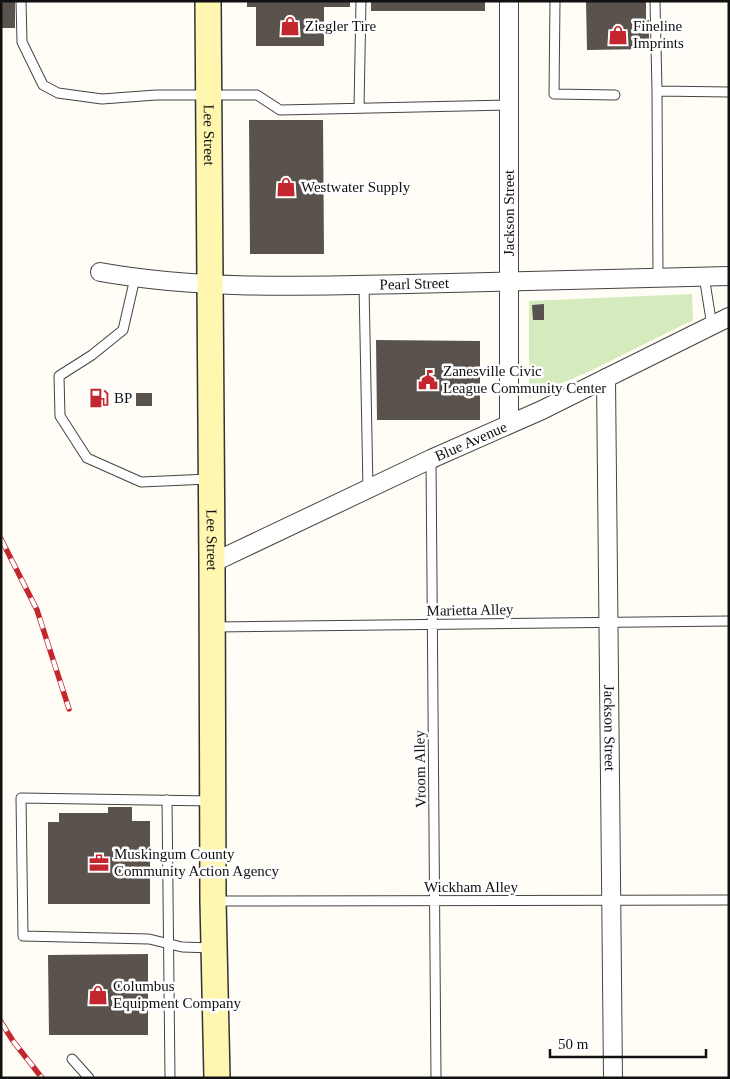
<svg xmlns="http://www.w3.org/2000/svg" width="730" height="1079" font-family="Georgia,serif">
	<rect width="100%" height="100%" fill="#fffdf5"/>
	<path fill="#d5ebbd" d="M692 294 693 320 592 370 529 398V301Z"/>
	<path fill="#5a524d" d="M1 1H15V28H1Z
		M247 1H350V7H324V46H256V7H247Z
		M371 1H485V11H371Z
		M586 1H646V21L649 20V49L587 50Z
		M249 120H323L324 254H250Z
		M544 304V320H533L532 305Z
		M376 340 480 341V420H377Z
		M136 393H152V406H136Z
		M108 807H132V821H150V904H48V822H59V813H108Z
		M148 954V1035H49L48 955Z"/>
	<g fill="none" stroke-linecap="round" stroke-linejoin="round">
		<defs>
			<path id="lane" d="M21 1 22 42 43 85 58 93 102 99 156 95H257L280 110 509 105
				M555 1 554 94 615 95
				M655 1 657 91 658 277
				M657 91 729 92
				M359 108 361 1
				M704 276 712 326
				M135 278 123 330 92 355 59 376 60 416 87 458 141 482 209 479
				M364 285 368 489
				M431 459 436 1078
				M215 627 729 621
				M167 800 170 1078
				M214 901 729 900
				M212 948 182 947 149 939 23 936 21 798 212 801
				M72 1059 89 1078"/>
			<g id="street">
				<path d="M509 1V424"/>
				<path id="s1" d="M100 272C201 290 305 286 408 284 515 281 622 278 729 276"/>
				<path id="s2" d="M606 378 613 1078"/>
				<path id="s3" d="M212 563 431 459 542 410 729 317"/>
			</g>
			<g id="secondary">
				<path id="s4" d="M208 1 212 563 213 901 217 1078"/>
			</g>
		</defs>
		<use href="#lane" stroke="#444" stroke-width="11"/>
		<use href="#street" stroke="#444" stroke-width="20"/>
		<use href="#secondary" stroke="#333" stroke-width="28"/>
		<use href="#lane" stroke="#fff" stroke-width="9"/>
		<use href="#street" stroke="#fff" stroke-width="18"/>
		<use href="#secondary" stroke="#fff6b0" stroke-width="25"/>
		<defs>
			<path id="rail" d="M1 539 37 610 69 709
				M1 1022 13 1041 42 1078"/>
		</defs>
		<use href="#rail" stroke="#c4262e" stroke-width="5.5"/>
		<use href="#rail" stroke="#fff" stroke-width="4" stroke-dasharray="11" stroke-linecap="butt"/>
	</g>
	<defs>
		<symbol id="shop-bare" viewBox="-9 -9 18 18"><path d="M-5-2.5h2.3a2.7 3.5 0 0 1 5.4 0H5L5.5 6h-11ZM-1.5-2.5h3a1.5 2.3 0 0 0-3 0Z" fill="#c4262e" stroke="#fff" stroke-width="2.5" paint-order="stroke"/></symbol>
		<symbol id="civic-bare" viewBox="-9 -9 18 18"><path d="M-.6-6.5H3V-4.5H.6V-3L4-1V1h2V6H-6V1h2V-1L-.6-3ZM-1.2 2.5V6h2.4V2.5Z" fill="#c4262e" stroke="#fff" stroke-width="2.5" paint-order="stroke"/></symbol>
		<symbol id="fuel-bare" viewBox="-9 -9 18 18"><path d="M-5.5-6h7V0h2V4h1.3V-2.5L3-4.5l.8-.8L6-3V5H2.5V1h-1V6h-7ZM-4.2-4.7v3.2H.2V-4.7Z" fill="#c4262e" stroke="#fff" stroke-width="2.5" paint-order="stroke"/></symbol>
		<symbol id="office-bare" viewBox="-9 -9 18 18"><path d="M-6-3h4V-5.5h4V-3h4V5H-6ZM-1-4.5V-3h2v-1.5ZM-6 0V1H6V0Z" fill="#c4262e" stroke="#fff" stroke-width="2.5" paint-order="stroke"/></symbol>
	</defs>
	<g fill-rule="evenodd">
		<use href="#shop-bare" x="276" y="12" width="28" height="28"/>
		<use href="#shop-bare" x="604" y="21" width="28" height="28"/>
		<use href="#shop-bare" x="272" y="173" width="28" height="28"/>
		<use href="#civic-bare" x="414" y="366" width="28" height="28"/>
		<use href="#fuel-bare" x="85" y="384" width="28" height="28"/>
		<use href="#office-bare" x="85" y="849" width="28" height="28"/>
		<use href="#shop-bare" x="84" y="981" width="28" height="28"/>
	</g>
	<g text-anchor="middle" stroke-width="5" stroke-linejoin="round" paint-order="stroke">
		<g font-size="15" fill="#111" stroke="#fff" text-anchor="start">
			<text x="305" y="31">Ziegler Tire</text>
			<text x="633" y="31">Fineline<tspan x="633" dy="17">Imprints</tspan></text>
			<text x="301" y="192">Westwater Supply</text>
			<text x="443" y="376">Zanesville Civic<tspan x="443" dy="17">League Community Center</tspan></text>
			<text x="114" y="403">BP</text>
			<text x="114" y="859">Muskingum County<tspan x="114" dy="17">Community Action Agency</tspan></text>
			<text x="113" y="991">Columbus<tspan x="113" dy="17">Equipment Company</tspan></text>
		</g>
		<g font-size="15" fill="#111" stroke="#fff">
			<text dy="5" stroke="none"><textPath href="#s4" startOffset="134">Lee Street</textPath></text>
			<text transform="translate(509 213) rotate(-90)" y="5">Jackson Street</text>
			<text dy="5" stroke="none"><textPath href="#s1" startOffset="315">Pearl Street</textPath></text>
			<text dy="5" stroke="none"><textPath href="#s3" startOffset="286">Blue Avenue</textPath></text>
			<text dy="5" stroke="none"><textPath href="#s4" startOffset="539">Lee Street</textPath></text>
			<text transform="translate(470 610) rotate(-1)" y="5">Marietta Alley</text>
			<text dy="5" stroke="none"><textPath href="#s2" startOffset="350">Jackson Street</textPath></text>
			<text transform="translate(420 769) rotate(-91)" y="5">Vroom Alley</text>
			<text x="471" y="892">Wickham Alley</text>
		</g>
	</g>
	<rect width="730" height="1079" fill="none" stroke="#111111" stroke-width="5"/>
	<path d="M550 1049v8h156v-8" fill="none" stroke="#111111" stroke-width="2.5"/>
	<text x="558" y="1049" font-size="15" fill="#111111" stroke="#ffffff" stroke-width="4" paint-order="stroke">50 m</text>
</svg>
